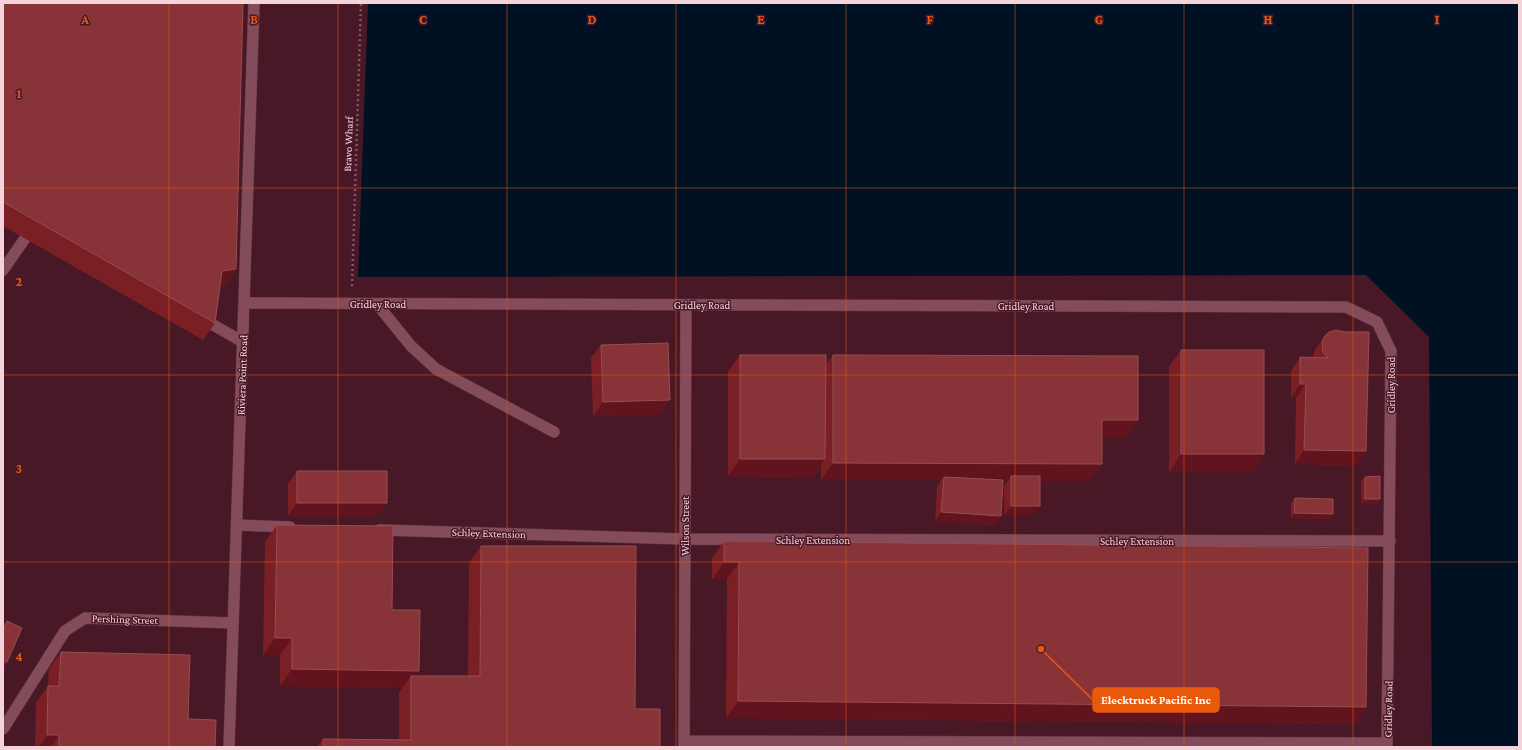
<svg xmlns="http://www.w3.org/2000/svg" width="1522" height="750" font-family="'Crimson Pro',serif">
	<rect width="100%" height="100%" fill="#491827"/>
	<path fill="#001124" d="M368 3H1519V747H1432L1429 337 1366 275 358 277Z"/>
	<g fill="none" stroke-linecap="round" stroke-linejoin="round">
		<defs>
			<path id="service" d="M3 270 33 227
				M377 304 411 346 436 369 554 432"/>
			<path id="minor" d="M244 303 1346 307 1377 322 1391 351 1387 747
				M201 318 243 342
				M237 525 290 527
				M379 530 684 539 1390 541
				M3 729 65 631 85 618 233 623
				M684 741 1387 743
				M229 747 254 3
				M684 747 686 305"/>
		</defs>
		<use href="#service" stroke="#613745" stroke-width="12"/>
		<use href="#minor" stroke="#613745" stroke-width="12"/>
		<path stroke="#835764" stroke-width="2.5" stroke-dasharray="2 3" stroke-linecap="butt" d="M352 286 361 3"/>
		<use href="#service" stroke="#844c5a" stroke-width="11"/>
		<use href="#minor" stroke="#844c5a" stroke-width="11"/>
	</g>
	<path fill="#7a2025" d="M3 3 236 269 224 286 220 287 215 323 203 340 3 226Z
		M1324 337 1357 465 1295 464 1296 398H1291V371L1300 357 1313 358 1315 350Z
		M601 345 661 414 593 416 591 358Z
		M1181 350 1264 454 1252 472H1169V367Z
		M740 355 826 365 833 355 1138 420 1126 437H1102V464L1090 481H1040V506L1033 515H1004V486L1008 481H1003L994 525 935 522 937 487 941 480H821V466L813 477 728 476V372Z
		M297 471 387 503 377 516H288V484Z
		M1365 477 1380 499 1377 504H1362L1361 482Z
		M1295 498 1333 514 1329 519 1291 518V503Z
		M277 525 392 610 416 676H468L469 563 481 546 635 709 660 747H317L323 739H399V693L402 688 280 686V655H263L265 542Z
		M724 541 1366 707 1354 724 726 718 727 579H712V558Z
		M7 621V662L3 668V627Z
		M61 652 188 719 215 747H35L36 703 48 686 49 669Z"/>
	<path fill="#61141d" d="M236 269 224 286 210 288 222 271Z
		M1300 384H1306L1296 398H1291Z
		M670 400 661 414 593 416 603 402Z
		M1102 420H1138L1126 437H1090Z
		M1304 450 1366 451 1357 465 1295 464Z
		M1181 454H1264L1252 472H1169Z
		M740 459H825L813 477 728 476Z
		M833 463 1102 464 1090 481H1011V476L1008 481 943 480 944 477 941 480H821Z
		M1365 499H1380L1377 504H1362Z
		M297 503H387L377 516H288Z
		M1011 506H1040L1033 515H1004Z
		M941 512 1001 516 994 525 935 522Z
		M1294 513 1333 514 1329 519 1291 518Z
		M724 562H739L727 579H712Z
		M275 638H292L280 655H263Z
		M292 669 419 671 411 683V676L402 688 280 686Z
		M738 701 1366 707 1354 724 726 718Z
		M47 735H59L51 747H39Z"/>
	<path fill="#873338" stroke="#994c52" d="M3 3H243L236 269 222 271 215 323 3 202Z
		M1336 330 1345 332H1369L1366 451 1304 450 1306 384H1300V357L1328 358 1323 352 1322 343 1324 337 1329 332Z
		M668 343 670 400 603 402 601 345Z
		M1181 350H1264V454H1181Z
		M740 355H826L825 459H740Z
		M833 355 1138 356V420H1102V464L833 463Z
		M297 471H387V503H297Z
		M1011 476H1040V506H1011Z
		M1380 476V499H1365V477Z
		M944 477 1003 480 1001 516 941 512Z
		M1295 498 1333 499V514L1294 513Z
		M277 525 393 526 392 610H420L419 671 292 669V638H275Z
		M724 541 1368 548 1366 707 738 701 739 562H724Z
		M481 546H636L635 709H660V747H323V739L411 740V676H480Z
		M7 621 22 628 7 662 3 660V630Z
		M61 652 190 655 188 719 216 720 215 747H59V735H47L48 686H59Z"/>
	<path fill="none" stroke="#e8590c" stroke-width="1" stroke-opacity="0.55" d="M169 3V747M338 3V747M507 3V747M676 3V747M846 3V747M1015 3V747M1184 3V747M1353 3V747M3 188H1519M3 375H1519M3 562H1519"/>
	<g text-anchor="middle" stroke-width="3" stroke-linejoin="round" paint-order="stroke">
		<g font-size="11" fill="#f5d3da" stroke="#491827">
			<text transform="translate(348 144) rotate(-88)" y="4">Bravo Wharf</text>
			<text x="378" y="308">Gridley Road</text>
			<text x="702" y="309">Gridley Road</text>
			<text x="1026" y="310">Gridley Road</text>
			<text transform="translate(242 375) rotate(-88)" y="4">Riviera Point Road</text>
			<text transform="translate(1391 385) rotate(-90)" y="4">Gridley Road</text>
			<text transform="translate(685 526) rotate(-90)" y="4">Wilson Street</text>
			<text transform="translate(489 533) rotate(2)" y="4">Schley Extension</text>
			<text x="813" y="544">Schley Extension</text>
			<text x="1137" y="545">Schley Extension</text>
			<text transform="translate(125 619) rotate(2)" y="4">Pershing Street</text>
			<text transform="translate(1388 709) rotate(-89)" y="4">Gridley Road</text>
		</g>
	</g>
	<g font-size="13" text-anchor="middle" font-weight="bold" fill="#e8590c" stroke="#491827" stroke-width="3" stroke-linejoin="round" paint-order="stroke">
		<text x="85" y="24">A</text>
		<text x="254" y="24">B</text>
		<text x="423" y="24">C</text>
		<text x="592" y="24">D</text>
		<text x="761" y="24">E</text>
		<text x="930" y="24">F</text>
		<text x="1099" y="24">G</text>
		<text x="1268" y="24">H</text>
		<text x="1437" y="24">I</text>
		<text x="19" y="98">1</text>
		<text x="19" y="286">2</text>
		<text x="19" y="473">3</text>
		<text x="19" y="661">4</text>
	</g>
	<path fill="none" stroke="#e8590c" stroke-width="1.5" d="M1041 649L1093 700"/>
	<circle fill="#e8590c" stroke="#491827" stroke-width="1.5" cx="1041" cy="649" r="4"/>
	<rect fill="#e8590c" stroke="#e8590c" stroke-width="1.5" x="1093" y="688" width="126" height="24" rx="4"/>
	<g font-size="12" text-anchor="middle" font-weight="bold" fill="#fff">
		<text x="1156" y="704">Elecktruck Pacific Inc</text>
	</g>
	<rect width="1522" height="750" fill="none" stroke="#f5d3da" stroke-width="8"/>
</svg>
